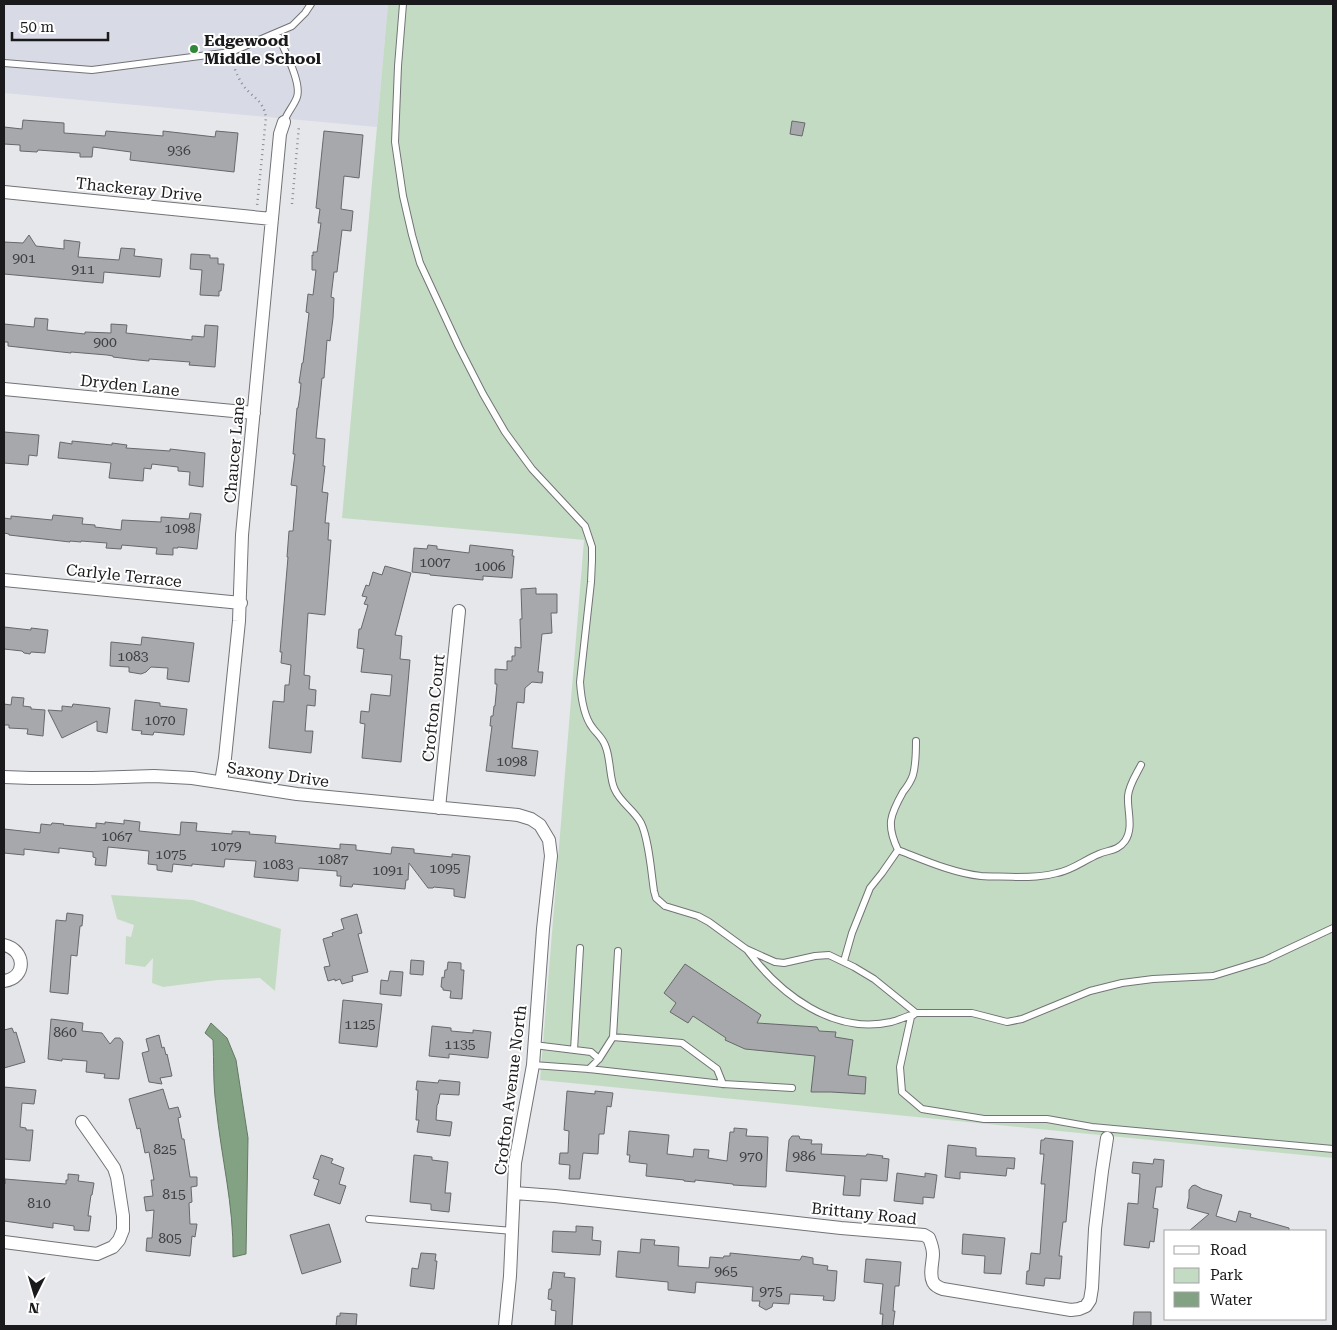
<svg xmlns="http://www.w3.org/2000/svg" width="1337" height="1330" font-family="'Roboto Serif',serif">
	<rect width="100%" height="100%" fill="#e6e7eb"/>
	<path fill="#d8dae5" d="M4 4H388L377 127 4 93Z"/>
	<path fill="#c4dbc3" d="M388 4H1333V1158L540 1080 584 540 342 518Z
		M111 895 193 900 281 929 275 991 260 978 218 980 163 987 152 983 153 958 145 967 125 964 126 936 131 937 134 925 117 919Z"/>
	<path fill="#83a283" stroke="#647964" d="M211 1023 227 1038 236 1060 248 1138 246 1254 233 1257C234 1205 221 1157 216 1105 213 1084 214 1062 213 1040L205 1033Z"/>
	<path fill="#a7a8ab" stroke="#67686b" d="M23 120 64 123V133L105 136 106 131 163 136V131L215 137 216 131 238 133 234 172 130 160 131 152 93 147 92 157H80V153L38 150 37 152 20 151V145L4 144V127L22 129Z
		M792 121 805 123 802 136 790 134Z
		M324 131 363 135 359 178 344 176 341 209 353 211 351 231 342 230 337 272H334L331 297 334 298 333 318 330 341 327 340 324 378H322L316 438 325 439 323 466H325L322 492 328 493 325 523H329L328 540H331L325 615 308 613 304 675 310 676 309 689 316 690 315 706 307 705 305 731H313L311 753 269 748 273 701 284 702 285 685H289L291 665 281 663 282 652H280L288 557H287L289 531H293L297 486 291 485 295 454H293L297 408H298L300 395 301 383H299L302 363H303L309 313 306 312 308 294 313 295 316 270H312V255L313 256V252H317L321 223H318L320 209 316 208Z
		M29 235 36 246 64 249V240L80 242 78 257 119 260 121 248 135 249 134 256 162 259 160 277 104 272 103 283 4 274V242L23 243Z
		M191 254 210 255V258H218V264H224L221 291H219V296L200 295 202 270 190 269Z
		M35 318 48 319 47 330 85 334V332L111 333V324L127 325 126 333 192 340V336L204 337 205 325 218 326 215 367 189 365 190 362 149 359V361L138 360 113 357V356L107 355 71 352V353L8 346V342H4V324L34 327Z
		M4 432 39 435 37 456 29 455 28 465 4 463Z
		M72 441 112 445V443L127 445 126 448 170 451V449L205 453 203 487 189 485 190 472 178 471V467L152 464 151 469 144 468 143 481 109 478 111 463 58 458 60 442 72 444Z
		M190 513 201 514 197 549 178 547V548H173V555L156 554 157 548 122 545 121 549 106 548 107 543 81 541V542L70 541V542L9 535V534L4 533V518L11 519V516L52 520 53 515 83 518 82 524 95 525V527L121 530 122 520 161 522V517L189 519Z
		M428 545 437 546V549L469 553 470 545 513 550 512 556H514L512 578 483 576V580L430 575V574L412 572 414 548 427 549Z
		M385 566 411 573 395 635 402 636 400 659 410 660 401 762 362 758 365 724 360 723 361 711 369 712 371 694 390 696 392 675 361 672 364 649 357 648 359 629H361L368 605 364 604 367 597 362 596 366 585 369 586 373 572 382 575Z
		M536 588V594H557V613H551L552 633 542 634 538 672H543L542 683 532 682 525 688 524 703 517 702 512 748 538 751 535 776 486 771 492 726H490L491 716H493L494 706H495L497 684H495V669L507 670V661H512V656H515V647L521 648 520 619H522L521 589Z
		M4 627 31 630V628L48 630 45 653 31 652 30 654 24 653 22 651 4 649Z
		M142 637 194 643 189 682 167 679 168 668 151 667 146 672 141 674 129 672V667L110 666 111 642 141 645Z
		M12 697 24 698 23 706 31 707V709L45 710 43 736 27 734 28 729 9 728V725H4V704L11 705Z
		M135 700 160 703V706L187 709 184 735 154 732 153 735 141 734 142 731 132 730Z
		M73 704 110 708 107 733 97 731V721L62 738 48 710 62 711V706L72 707Z
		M124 820 140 822 139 831 180 835 181 822 197 823 196 831 232 834V831L250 832 249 834 276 836 275 843 340 849V844L356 845V850L391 854 392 847 414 849V853L452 857V854L470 856 465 898 454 896V889L434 887 433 888H428L409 863 408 880H406L405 889 353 884 352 887 340 886 341 876H337V871L299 868 298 881 254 877 256 861 225 859 224 867 192 864V866L173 864 172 872 157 870V865L148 864 149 851 108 847 106 866 95 865 96 858 93 857V852L59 848V853L24 849V855L4 853V829L40 833 41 824 51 825 52 823 64 824 63 825 96 828V823L105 824V822L124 824Z
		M67 913 83 915 82 926H80L77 956 71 955 68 994 50 992 56 920 66 921Z
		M357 914 362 933 358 934 368 972 352 976 353 981 342 984 340 979 335 981V979L328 981 324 967 330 966 323 939 333 936 332 933 344 929 341 919Z
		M411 960 424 961 423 975 410 974Z
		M448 962 461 963V970H464L462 999 450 998 451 991 443 990V988L441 987 442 977 444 978 445 970H447Z
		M685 964 761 1015 757 1023 817 1027 819 1031 836 1032 835 1037 853 1040 848 1075 866 1077 865 1094 831 1092H811L815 1056 745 1049 725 1040 726 1038 693 1016 688 1023 670 1012 676 1003 664 993Z
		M390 971 403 972 401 996 380 994 381 980 388 981Z
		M343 1000 382 1004 377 1047 339 1043Z
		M51 1019 83 1023 82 1031 102 1033 110 1044 115 1038H120L123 1042 119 1079 104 1078 105 1074 86 1072 87 1061 62 1059V1061L48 1059Z
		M432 1026 451 1028V1031L473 1033V1030L491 1032 488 1058 449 1054V1058L429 1056Z
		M12 1028 14 1033 16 1032 25 1062 4 1068V1030Z
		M159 1035 162 1048 164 1047 166 1055 167 1054 172 1076 160 1078 162 1084 149 1082 142 1053 149 1051 146 1039Z
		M439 1080 460 1082 459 1095 440 1094 438 1104 437 1105 436 1120 452 1122 450 1136 417 1132 419 1120H416L418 1090H416L417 1081 438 1083Z
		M4 1087 36 1090 34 1104 22 1103 20 1127 26 1128V1130H33L30 1161 4 1159Z
		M163 1089 169 1109 178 1107 181 1117 178 1118 182 1139H184L190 1177H197V1186L191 1187 192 1202 189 1203 190 1224H197L195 1237 192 1236 190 1256 146 1251 147 1238H152L154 1210 146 1211 144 1197 153 1196 151 1180H154L149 1152 145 1153 140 1128 137 1129 129 1099Z
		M567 1091 595 1094V1091L613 1093 611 1107 607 1106 604 1134H599L598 1154 583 1153 580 1179H569L570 1165 559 1164 560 1153H568L569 1131 564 1130Z
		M734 1128 747 1129 746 1136 768 1137 766 1187 733 1185V1184L695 1180V1182L684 1181V1180L646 1176 647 1164 629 1162 630 1155H627L629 1131 669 1135 667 1154 693 1157 694 1149 709 1150 708 1158 727 1161 730 1132H734Z
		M792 1136H799L800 1139 812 1140 811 1144H822L821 1154 866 1156 867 1154 883 1156 882 1158 889 1159 887 1181 861 1179 860 1196 843 1195 845 1176 786 1171 789 1140Z
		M1045 1138 1073 1141 1066 1222H1063L1059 1256H1062L1060 1279 1045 1278 1044 1286 1026 1284 1027 1271H1029L1031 1253 1040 1254 1045 1184H1041L1044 1154H1040L1041 1140H1044Z
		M948 1145 976 1148V1156L1015 1158 1014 1169 1007 1168 1006 1176 960 1172V1179L945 1177Z
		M321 1155 333 1159 331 1163 344 1168 339 1184 346 1186 340 1204 314 1195 319 1180 313 1178Z
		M414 1155 432 1157V1160L448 1162 445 1193H451L449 1212 431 1210V1204L410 1202Z
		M1154 1159 1164 1160 1162 1187H1156L1153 1208 1158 1209 1154 1242 1150 1241 1149 1248 1124 1245 1128 1203 1138 1204 1140 1174 1132 1173 1133 1162 1153 1164Z
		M897 1173 925 1177V1173L937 1175 934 1198 923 1197V1204L894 1201Z
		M68 1174 79 1175 78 1181 94 1183 92 1195H91L88 1216H91L89 1231 74 1230V1226L53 1223V1228L4 1221V1184H5V1179L66 1184V1180H68Z
		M1195 1185 1202 1189 1222 1195 1216 1216 1236 1222 1239 1211 1251 1214 1250 1217 1289 1228V1231H1189L1209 1214 1187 1208 1189 1198V1190L1192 1186Z
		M329 1224 341 1262 302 1274 290 1235Z
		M576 1226 593 1227 592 1240 601 1241 600 1255 552 1252 553 1231 576 1232Z
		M963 1234 1005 1238 1001 1274 984 1273 985 1256 962 1254Z
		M641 1239 655 1240 654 1245 679 1247 678 1266 709 1268 710 1257 723 1258 724 1256H730V1253L800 1260 802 1256 813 1258V1264L828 1266 827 1270 837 1271 835 1299 834 1301 823 1300 824 1296 790 1294 789 1304 773 1303 772 1307 766 1310 759 1306 760 1301H752L753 1287 696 1282 695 1293 668 1290V1282L616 1277 618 1251 640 1253Z
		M421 1253 436 1254 435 1261H437L434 1289 410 1286 412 1268 418 1269Z
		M866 1259 901 1262 899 1286H895L893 1311H895L893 1326H882L883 1314H880L883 1284 864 1282Z
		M553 1272 565 1273 564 1277 575 1278 572 1326H555L556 1311 551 1310 552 1300 548 1299 549 1289H551Z
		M1134 1312H1151V1326H1133Z
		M340 1313 357 1314 356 1326H336L337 1316H340Z"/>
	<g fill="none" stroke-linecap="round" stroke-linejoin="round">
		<defs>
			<path id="lane" d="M403 4 398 66 395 142 403 196 412 235 420 263 459 347 483 394 505 432 532 469 585 526 592 547V560L591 582 580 682C581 696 583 715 592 727 596 733 602 737 605 745 611 758 609 779 615 790 621 803 634 810 641 823 649 840 651 871 654 891L656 898 665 906 698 916 709 922 746 949 775 962 784 963 815 956 829 955 854 967 874 979 916 1013H972L1007 1022 1022 1019 1090 991 1122 983 1153 979 1213 976 1265 960 1333 928
				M277 33C283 48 302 82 297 97 294 106 287 112 284 122
				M4 63 92 70 231 52 292 26 305 13 311 4
				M898 850C886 825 890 815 903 792 907 787 911 781 913 775 916 764 916 752 916 741
				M748 951C780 994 833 1035 891 1022 899 1020 908 1016 916 1013L911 1017 900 1067 902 1092 922 1109 984 1119H1047L1092 1127 1333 1149
				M844 961 852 933 870 888 882 873 898 850C924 860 953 873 981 876 993 877 1004 876 1016 877 1030 877 1043 877 1057 873 1073 870 1084 860 1099 854 1108 850 1118 851 1125 841 1134 828 1127 810 1128 796 1129 785 1136 775 1141 765
				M613 1037 682 1043 717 1069 723 1084
				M534 1045 591 1052 599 1059
				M574 1050 580 948
				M533 1065 589 1069 723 1084 792 1088
				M589 1069 599 1059 613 1037 618 951
				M369 1219 512 1231"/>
			<path id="street" d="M4 192 272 219
				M4 389 254 413
				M4 580 241 603
				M4 777 31 778H93L154 776 192 778 297 794 518 815 531 819 540 825 549 840 551 856 543 929 533 1065 515 1163 510 1276 505 1326
				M221 782 225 758 239 621 242 535 280 134 284 122
				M439 808 459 611
				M4 945C26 950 27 978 4 981
				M514 1193 555 1196 841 1228 924 1235 929 1238C931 1243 933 1248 933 1254 933 1262 929 1274 933 1282 935 1286 940 1288 943 1289L1071 1310 1079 1309 1086 1306 1090 1300 1092 1288 1095 1229 1102 1171 1107 1138
				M4 1242 97 1254 113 1247 119 1240 123 1230V1216L117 1177 114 1168 101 1149 82 1122"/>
		</defs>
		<use href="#lane" stroke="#727376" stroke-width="8"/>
		<use href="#street" stroke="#727376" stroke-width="14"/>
		<path stroke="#8c8c8f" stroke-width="2.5" stroke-dasharray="1 4" stroke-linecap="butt" d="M232 60C234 68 238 78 243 85 253 99 262 98 266 117L257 206
			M292 204 299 126"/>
		<use href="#lane" stroke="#fff" stroke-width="6"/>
		<use href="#street" stroke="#fff" stroke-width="12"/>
	</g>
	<circle fill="#308939" stroke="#fff" stroke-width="2" cx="194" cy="49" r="5"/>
	<g text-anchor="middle" stroke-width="4" stroke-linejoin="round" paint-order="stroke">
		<g font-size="14" fill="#3d3e40">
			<text x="179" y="155">936</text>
			<text x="24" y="263">901</text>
			<text x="83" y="274">911</text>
			<text x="105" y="347">900</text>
			<text x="180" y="533">1098</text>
			<text x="435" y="567">1007</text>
			<text x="490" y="571">1006</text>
			<text x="133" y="661">1083</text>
			<text x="160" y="725">1070</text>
			<text x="512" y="766">1098</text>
			<text x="117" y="841">1067</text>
			<text x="226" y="851">1079</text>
			<text x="171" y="859">1075</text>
			<text x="333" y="864">1087</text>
			<text x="278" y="869">1083</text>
			<text x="445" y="873">1095</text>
			<text x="388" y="875">1091</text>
			<text x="360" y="1029">1125</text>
			<text x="65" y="1037">860</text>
			<text x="460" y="1049">1135</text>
			<text x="165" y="1154">825</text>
			<text x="751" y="1161">970</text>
			<text x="804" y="1161">986</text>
			<text x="174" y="1199">815</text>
			<text x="39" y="1208">810</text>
			<text x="170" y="1243">805</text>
			<text x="726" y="1276">965</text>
			<text x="771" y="1296">975</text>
		</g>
		<g font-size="16" font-weight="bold" fill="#1a1a1c" stroke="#fff" text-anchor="start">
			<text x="204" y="46">Edgewood<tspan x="204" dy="18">Middle School</tspan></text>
		</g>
		<g font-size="16" fill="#1a1a1c" stroke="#fff">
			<text transform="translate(139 189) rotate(6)" y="6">Thackeray Drive</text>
			<text transform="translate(130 385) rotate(6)" y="6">Dryden Lane</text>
			<text transform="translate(234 450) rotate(-85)" y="6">Chaucer Lane</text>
			<text transform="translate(124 575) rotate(6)" y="6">Carlyle Terrace</text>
			<text transform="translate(433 708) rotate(-84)" y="6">Crofton Court</text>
			<text transform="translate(278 774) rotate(8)" y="6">Saxony Drive</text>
			<text transform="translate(510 1090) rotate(-83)" y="6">Crofton Avenue North</text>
			<text transform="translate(864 1213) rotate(6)" y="6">Brittany Road</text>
		</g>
	</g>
	<rect width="1337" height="1330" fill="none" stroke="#1a1a1c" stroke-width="10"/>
	<rect x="1164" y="1230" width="162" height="90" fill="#ffffff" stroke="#a3a3a4"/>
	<rect x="1174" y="1246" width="25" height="8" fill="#ffffff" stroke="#a3a3a4"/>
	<text x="1210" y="1255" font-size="15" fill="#1a1a1c">Road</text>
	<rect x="1174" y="1268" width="25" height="15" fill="#c4dbc3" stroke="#a3a3a4"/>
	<text x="1210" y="1280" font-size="15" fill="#1a1a1c">Park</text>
	<rect x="1174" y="1292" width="25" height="15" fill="#83a283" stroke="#a3a3a4"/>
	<text x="1210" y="1305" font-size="15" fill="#1a1a1c">Water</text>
	<g transform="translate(35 1295) rotate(185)" stroke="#ffffff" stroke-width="4" paint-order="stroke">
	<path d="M0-4L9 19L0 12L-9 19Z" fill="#1a1a1c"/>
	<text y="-8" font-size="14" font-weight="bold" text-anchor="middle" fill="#1a1a1c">N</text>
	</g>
	<path d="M12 32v8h96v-8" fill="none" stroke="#1a1a1c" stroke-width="2.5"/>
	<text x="20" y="32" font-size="15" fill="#1a1a1c" stroke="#ffffff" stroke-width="4" paint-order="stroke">50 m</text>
</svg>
